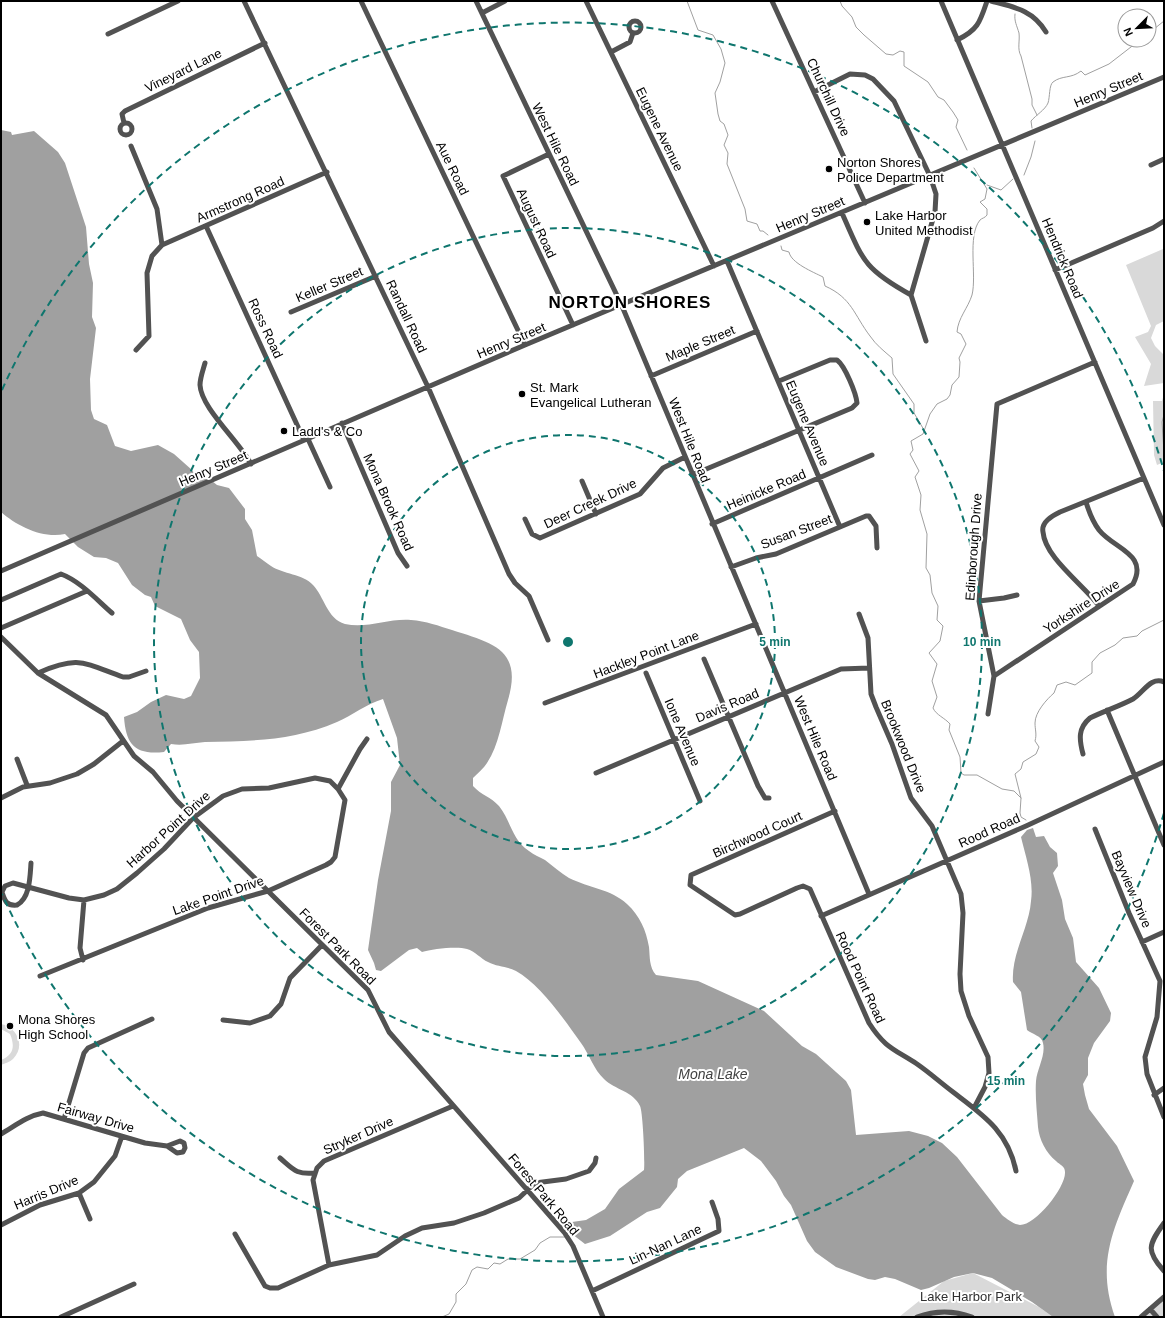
<svg xmlns="http://www.w3.org/2000/svg" width="1165" height="1318" font-family="Arial,sans-serif">
	<rect width="100%" height="100%" fill="#fff"/>
	<path fill="#d9d9d9" d="M1163 249 1164 321 1156 325 1151 338 1155 346 1164 355V383L1144 386 1151 364 1135 337 1148 332 1151 326 1126 265Z
		M1164 394V462L1157 465 1154 455 1153 401H1162Z
		M1 1024C17 1027 26 1046 13 1059 10 1062 5 1063 1 1065V1060C14 1055 15 1046 10 1034L1 1029Z
		M973 1273 1039 1307 1053 1317H899L944 1281Z
		M1164 1297V1317H1141Z"/>
	<path fill="#a0a0a0" d="M1 130 11 132 12 135 34 131 58 152 65 163 86 227 89 264 93 283 92 317 96 328 90 379 91 410 94 419 107 425 115 446 131 451 158 445 174 454 192 470 196 476 212 481 217 485 229 488 245 509V519L252 530 257 556C262 559 266 563 271 566 283 574 303 574 313 585 324 596 327 619 345 624 367 629 389 618 411 620 426 621 439 626 452 630 492 643 523 649 508 700 502 720 499 745 487 763 484 768 478 773 473 778V786C481 795 491 797 499 806 511 821 512 840 529 851 534 855 540 857 545 860 553 866 561 873 569 878 589 888 611 889 627 904 640 916 646 930 649 947 650 957 649 967 656 975L698 981 764 1011 802 1046 816 1054 846 1081 851 1090 856 1135 909 1131 928 1136 942 1143 957 1157 1002 1215C1007 1219 1013 1224 1020 1225 1036 1225 1066 1187 1065 1172 1065 1166 1060 1165 1056 1161 1046 1153 1039 1139 1038 1127 1037 1112 1035 1096 1036 1081 1037 1069 1046 1055 1043 1043 1042 1036 1032 1034 1027 1030L1021 992 1013 982C1011 954 1029 928 1031 901 1034 880 1026 858 1021 837L1027 830 1033 828 1036 837 1044 836 1050 847 1057 853 1058 866 1053 873 1062 900 1065 919 1073 938 1076 962 1099 988 1111 1013 1110 1021 1094 1043 1088 1058V1075L1083 1084 1085 1095 1089 1109 1117 1146 1134 1181C1113 1229 1096 1264 1115 1317H1053L1032 1302 992 1278 973 1273 954 1277 929 1288 921 1290 895 1279 885 1277 875 1280 868 1279 836 1267 815 1252 807 1241 791 1205 784 1196 776 1181 761 1161 744 1148 687 1171 678 1179 677 1187 660 1208 647 1212 610 1236 585 1244 572 1234V1222L586 1220 605 1209 619 1189 644 1170C645 1162 643 1112 640 1106 633 1091 615 1090 604 1079 594 1070 589 1054 581 1043 566 1022 540 984 516 971 507 966 497 967 488 962 481 959 475 951 467 949 457 946 432 949 422 952L417 948 409 950 381 971 376 970 374 963 368 950 378 880 391 811V782L400 765 397 738 383 699C366 704 353 715 337 722 293 741 251 741 205 742 193 743 183 746 171 744L164 752C135 755 126 745 124 717L137 712 151 702 166 695 184 699 191 696 200 678 199 652 190 640 181 619 155 606 151 597 145 595 132 585 118 563 106 558 94 557 78 547 65 534C43 539 17 526 1 512Z"/>
	<g fill="none" stroke-linecap="round" stroke-linejoin="round">
		<path stroke="#a0a0a0" stroke-width="1" d="M687 1 698 30 713 35 721 49 725 63 720 82 715 93 718 114 720 121 724 124 728 135 724 145 728 153 727 164 745 209 747 221 757 224 760 231H763L768 235
			M840 1 842 6 852 17 856 27 864 35 886 54 893 55 900 51 904 52V66L928 82 938 97 944 100 953 112 958 120 956 127 967 150
			M1016 2V1
			M1015 14C1014 21 1017 26 1019 33 1020 41 1017 49 1021 56L1032 99V105L1037 115
			M1149 33 1164 21
			M1032 128 1031 121C1036 115 1045 110 1048 103 1050 97 1049 85 1053 82 1062 75 1071 79 1081 71L1085 75 1109 64 1140 40
			M974 168 987 189 985 199 980 202 987 209V215C985 218 982 218 980 220 967 236 977 275 972 295 968 308 958 318 957 332L961 334 966 344 959 358 960 362 959 377 952 385 950 395 947 399 937 404 930 414 923 434 911 441 913 450 910 454 919 471 915 477 921 495 920 510 927 534 926 568 930 575 932 593 938 606 937 620 943 626 940 641 929 653 937 664 932 681 937 697 933 708C936 715 945 718 950 724L949 730 960 757 961 773 964 775H977L1002 789 1014 791 1021 798
			M1024 175 1031 157 1035 141
			M987 185 1001 190 1013 179
			M781 246 782 250 789 252C791 263 813 272 823 277L825 286C852 298 854 315 870 336 876 345 884 351 892 358L893 374 914 404V413L924 430
			M1164 415 1162 422 1164 452
			M1026 820 1021 817 1020 813 1021 798 1015 774 1021 769 1023 762 1036 754 1039 747 1035 741C1037 734 1035 730 1035 723 1035 712 1047 699 1054 693L1057 685 1066 682 1075 685 1092 673V662L1100 653 1115 645 1123 638 1137 636 1142 631 1164 620
			M442 1317 449 1314 456 1302V1294L466 1284 472 1270 477 1267 488 1269 494 1263 500 1264 508 1259H520L535 1250 540 1243 550 1237H566"/>
		<path stroke="#525252" stroke-width="5" d="M244 1 428 387 509 574 515 583 529 596 548 640
			M361 1 525 345
			M476 1 622 306 869 894
			M586 1 714 266
			M772 1 865 203
			M941 1 1164 525
			M991 1C1014 7 1033 10 1046 32
			M482 13 505 1
			M629 27a6 6 0 1 1 12 0a6 6 0 1 1-12 0Z
			M108 34 178 1
			M957 40C978 30 980 22 987 1
			M611 52 630 42 633 33
			M814 92 850 74 865 75 873 79 894 101 930 176 936 194 935 212 911 295 926 341
			M120 129a6 6 0 1 1 12 0a6 6 0 1 1-12 0Z
			M124 123 122 114 125 111 265 43
			M131 146 157 209 162 245 152 256 147 273 149 336 136 350
			M549 154 503 176 573 325
			M1151 165 1164 159
			M842 213C863 261 864 269 911 295
			M206 226 304 440
			M162 245 327 172
			M727 261 840 527
			M1055 270 1153 228 1164 221
			M291 312 376 276
			M205 363C203 370 200 378 200 385 201 408 239 441 251 464
			M651 376 757 331
			M342 423 398 553 407 566
			M308 439 330 487
			M692 475 852 408 857 403C856 393 845 366 837 360H830L779 381
			M582 481 596 514
			M525 519 532 534 540 538 640 494 663 468 685 457
			M712 524 872 455
			M731 567 756 558 776 554 866 516H869L876 526 877 548
			M1 571 525 345 1164 77
			M1 600 61 574C80 581 97 600 112 613
			M979 601 1004 598 1017 595
			M1099 606C1084 585 1045 558 1043 532 1041 522 1052 516 1060 512L1144 478
			M859 614 868 638 871 694 876 707 892 744 911 798 932 826 961 894 963 913 960 974 961 991 969 1016 988 1057 989 1073 985 1087 974 1108
			M1 628 87 591
			M1 637 38 673 106 715 134 756 153 772 177 801 368 990 389 1032 564 1232 573 1246 603 1317
			M704 659 758 786 765 798H769
			M38 673C79 655 84 663 123 677H129L146 671
			M646 673 700 801
			M994 676 1133 584C1149 554 1114 549 1099 530 1093 522 1089 512 1086 502
			M545 703 756 624
			M1107 710 1164 845
			M988 714 994 676 979 601 997 404 1095 362
			M1083 754C1079 739 1078 728 1090 718 1104 711 1120 706 1133 699 1143 693 1151 676 1164 682
			M17 759 27 785
			M596 773 841 669 869 668
			M338 789 360 749 367 739
			M1 798 23 787 50 783 77 774 94 764 123 741
			M835 811 691 875 690 885 735 915 740 914 797 888 803 886 810 889 869 1023C885 1048 894 1049 917 1064 930 1073 941 1083 953 1092 983 1115 1008 1131 1016 1171
			M1095 829 1129 913 1160 981 1157 1017 1145 1057 1147 1074 1164 1117
			M31 863C30 877 30 898 17 905 7 906 5 902 2 892L5 886 13 883 69 898 84 900 104 895 117 889 137 873 164 849 193 818 223 796 242 789 269 788 315 778 330 781 338 789 345 800 335 857 331 862 326 865 268 891 208 908 40 976
			M821 916 1026 826 1164 762
			M1142 942 1164 932
			M83 960 80 948 84 900
			M223 1020 250 1023 270 1016 281 1004 290 978 322 945
			M1154 1095 1164 1088
			M64 1119 84 1053 88 1048 152 1019
			M1 1134C15 1126 27 1116 43 1113L145 1143 167 1146 177 1153 183 1152 185 1148 184 1143 180 1141 167 1146
			M280 1158C293 1169 296 1175 315 1173
			M79 1193 90 1219
			M1164 1223C1148 1245 1146 1251 1164 1271
			M1 1225 40 1205 79 1193 94 1182 115 1156 122 1136
			M235 1234 265 1286 270 1288H278L329 1265 377 1255 405 1236 422 1228 454 1223 484 1213 519 1198 535 1183 566 1179 589 1171 595 1163 596 1158
			M329 1265 313 1180 317 1168 324 1161 453 1106
			M592 1291 719 1231 718 1219 712 1202
			M1150 1309 1157 1317
			M61 1317 134 1284
			M917 1317C936 1310 953 1310 972 1317
			M1141 1317 1164 1297"/>
	</g>
	<g fill="none" stroke="#0f766e" stroke-width="2" stroke-dasharray="7 5">
		<circle cx="568" cy="642" r="207"/>
		<circle cx="568" cy="642" r="414"/>
		<path d="M1164 813A620 620 0 0 1 2 894M2 390A620 620 0 0 1 1164 471"/>
	</g>
	<g fill="#000" stroke="#fff" stroke-width="1.5">
		<circle cx="829" cy="169" r="4"/>
		<circle cx="867" cy="222" r="4"/>
		<circle cx="522" cy="394" r="4"/>
		<circle cx="284" cy="431" r="4"/>
		<circle cx="10" cy="1026" r="4"/>
	</g>
	<g text-anchor="middle" stroke-width="4" stroke-linejoin="round" paint-order="stroke">
		<g font-size="13" fill="#000" stroke="#fff">
			<text transform="translate(183 70) rotate(-26)" y="5">Vineyard Lane</text>
			<text transform="translate(1108 89) rotate(-23)" y="5">Henry Street</text>
			<text transform="translate(829 97) rotate(65)" y="5">Churchill Drive</text>
			<text transform="translate(660 129) rotate(64)" y="5">Eugene Avenue</text>
			<text transform="translate(556 144) rotate(64)" y="5">West Hile Road</text>
			<text transform="translate(453 168) rotate(64)" y="5">Aue Road</text>
			<text transform="translate(240 199) rotate(-24)" y="5">Armstrong Road</text>
			<text transform="translate(810 214) rotate(-23)" y="5">Henry Street</text>
			<text transform="translate(537 223) rotate(65)" y="5">August Road</text>
			<text transform="translate(1063 258) rotate(67)" y="5">Hendrick Road</text>
			<text transform="translate(329 284) rotate(-23)" y="5">Keller Street</text>
			<text transform="translate(407 316) rotate(65)" y="5">Randall Road</text>
			<text transform="translate(266 328) rotate(65)" y="5">Ross Road</text>
			<text transform="translate(511 340) rotate(-23)" y="5">Henry Street</text>
			<text transform="translate(700 343) rotate(-23)" y="5">Maple Street</text>
			<text transform="translate(808 423) rotate(67)" y="5">Eugene Avenue</text>
			<text transform="translate(690 440) rotate(68)" y="5">West Hile Road</text>
			<text transform="translate(213 468) rotate(-23)" y="5">Henry Street</text>
			<text transform="translate(766 489) rotate(-23)" y="5">Heinicke Road</text>
			<text transform="translate(389 502) rotate(66)" y="5">Mona Brook Road</text>
			<text transform="translate(590 503) rotate(-25)" y="5">Deer Creek Drive</text>
			<text transform="translate(796 531) rotate(-21)" y="5">Susan Street</text>
			<text transform="translate(973 547) rotate(-86)" y="5">Edinborough Drive</text>
			<text transform="translate(1081 606) rotate(-33)" y="5">Yorkshire Drive</text>
			<text transform="translate(646 654) rotate(-21)" y="5">Hackley Point Lane</text>
			<text transform="translate(727 705) rotate(-23)" y="5">Davis Road</text>
			<text transform="translate(683 732) rotate(67)" y="5">Ione Avenue</text>
			<text transform="translate(816 738) rotate(67)" y="5">West Hile Road</text>
			<text transform="translate(904 746) rotate(68)" y="5">Brookwood Drive</text>
			<text transform="translate(168 829) rotate(-42)" y="5">Harbor Point Drive</text>
			<text transform="translate(989 830) rotate(-24)" y="5">Rood Road</text>
			<text transform="translate(757 834) rotate(-24)" y="5">Birchwood Court</text>
			<text transform="translate(1132 889) rotate(67)" y="5">Bayview Drive</text>
			<text transform="translate(218 895) rotate(-19)" y="5">Lake Point Drive</text>
			<text transform="translate(338 946) rotate(45)" y="5">Forest Park Road</text>
			<text transform="translate(861 977) rotate(65)" y="5">Rood Point Road</text>
			<text transform="translate(96 1117) rotate(16)" y="5">Fairway Drive</text>
			<text transform="translate(358 1135) rotate(-24)" y="5">Stryker Drive</text>
			<text transform="translate(46 1192) rotate(-23)" y="5">Harris Drive</text>
			<text transform="translate(544 1194) rotate(50)" y="5">Forest Park Road</text>
			<text transform="translate(665 1244) rotate(-25)" y="5">Lin-Nan Lane</text>
		</g>
		<g font-size="13" fill="#000" stroke="#fff" text-anchor="start">
			<text x="837" y="167">Norton Shores<tspan x="837" dy="15">Police Department</tspan></text>
			<text x="875" y="220">Lake Harbor<tspan x="875" dy="15">United Methodist</tspan></text>
			<text x="530" y="392">St. Mark<tspan x="530" dy="15">Evangelical Lutheran</tspan></text>
			<text x="292" y="436">Ladd's &amp; Co</text>
			<text x="18" y="1024">Mona Shores<tspan x="18" dy="15">High School</tspan></text>
		</g>
		<g font-size="13" fill="#303030" stroke="#fff">
			<text x="971" y="1301">Lake Harbor Park</text>
		</g>
		<g font-size="14" font-style="italic" fill="#414141" stroke="#fff">
			<text x="713" y="1079">Mona Lake</text>
		</g>
		<g font-size="17" font-weight="bold" letter-spacing="1" fill="#000" stroke="#fff">
			<text x="630" y="308">NORTON SHORES</text>
		</g>
	</g>
	<circle cx="568" cy="642" r="6" fill="#0f766e" stroke="#fff" stroke-width="2"/>
	<g font-size="12" text-anchor="middle" font-weight="bold" fill="#0f766e" stroke="#fff" stroke-width="4" stroke-linejoin="round" paint-order="stroke">
		<text x="775" y="646">5 min</text>
		<text x="982" y="646">10 min</text>
		<text x="1006" y="1085">15 min</text>
	</g>
	<rect width="1165" height="1318" fill="none" stroke="#000000" stroke-width="4"/>
	<g transform="translate(1137 28) rotate(246)"><circle r="19" fill="#ffffff" stroke="#999999"/>
	<path d="M0-3L7 15L0 10L-7 15Z" fill="#000000"/>
	<text y="-6" font-size="11" font-weight="bold" text-anchor="middle" fill="#000000">N</text>
	</g>
</svg>
